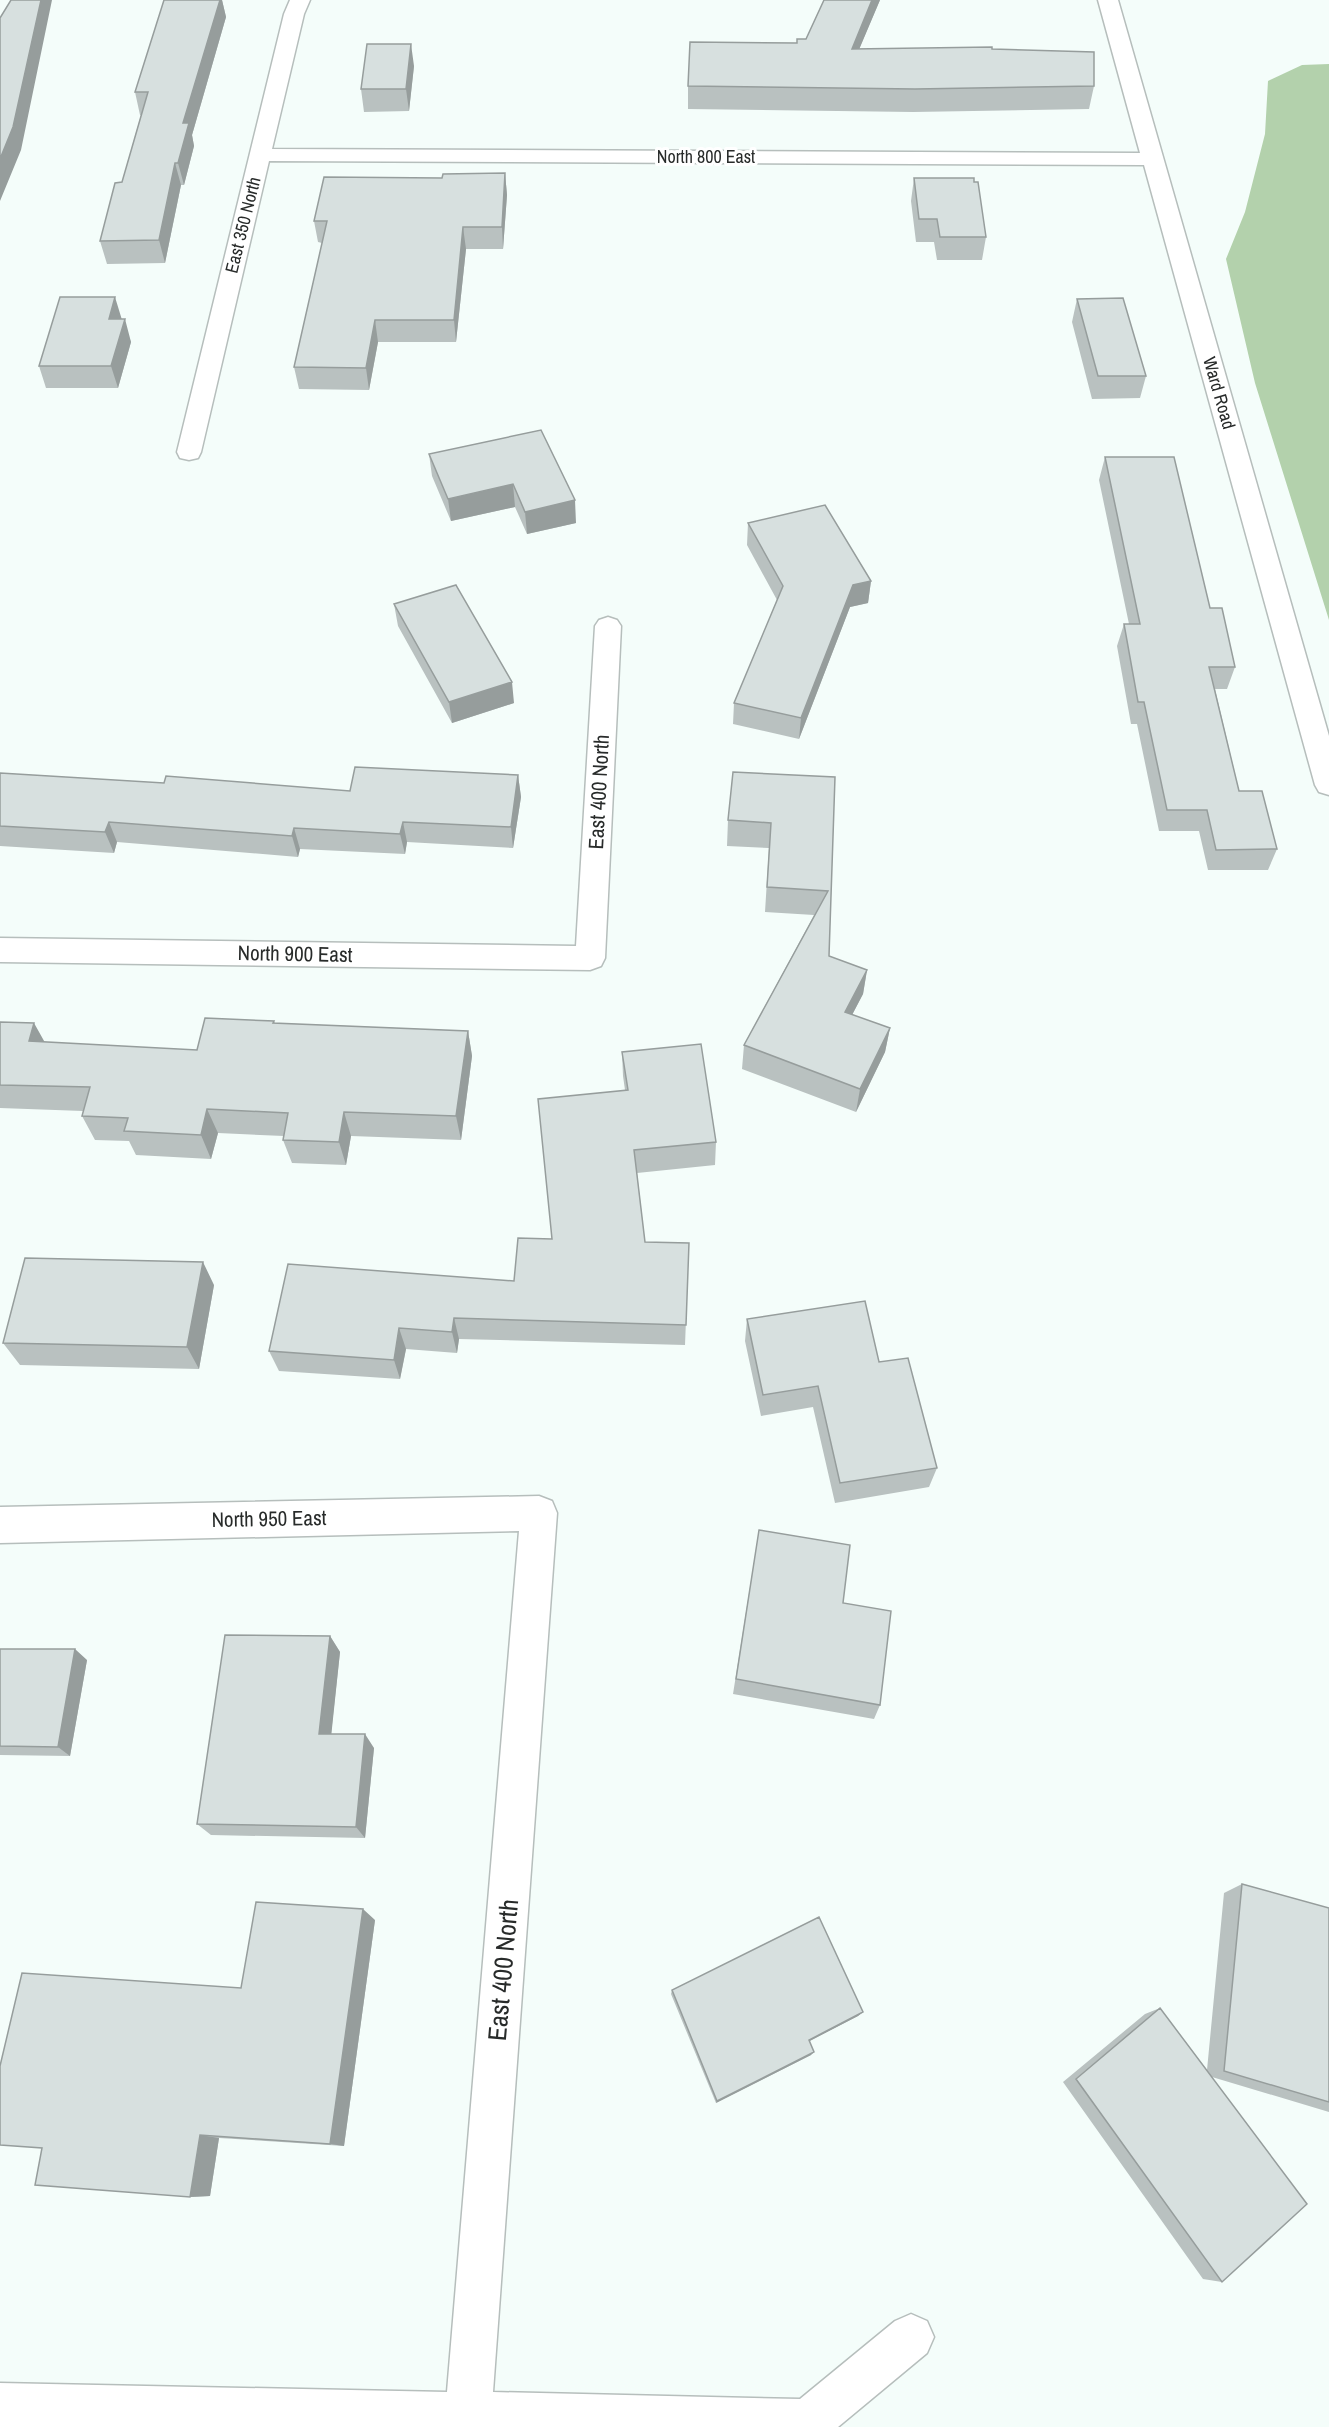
<svg xmlns="http://www.w3.org/2000/svg" width="1329" height="2427" font-family="'Archivo Narrow',sans-serif">
	<rect width="100%" height="100%" fill="#f4fdfa"/>
	<path fill="#b3d1ac" d="M1329 64V620L1255 383 1226 259 1245 212 1265 134 1268 81 1302 65Z"/>
	<g fill="none" stroke-linecap="round" stroke-linejoin="round">
		<defs>
			<path id="minor" d="M290 0H310L304 14 272 149 1140 153 1098 0H1118L1329 736V795L1319 792 1315 785 1144 165 269 161 201 452 198 458 189 460 180 458 177 452 284 14Z
				M608 617 617 620 621 626 605 958 601 966 590 970 0 962V938L576 946 595 626 599 620Z
				M539 1496 552 1501 557 1513 493 2392 800 2399 895 2321 911 2314 927 2321 934 2337 927 2353 838 2427H0V2383L447 2392 519 1531 0 1543V1507Z"/>
		</defs>
		<use href="#minor" stroke="#b6bebc" stroke-width="3"/>
		<use href="#minor" fill="#fff" fill-rule="evenodd"/>
	</g>
	<path fill="#b9c1c0" d="M164 0H222L226 17 192 135 194 146 184 185H181L165 263 107 264 100 241 122 182 141 115H140L135 92Z
		M824 0H880L859 49H992L1094 86 1089 109 913 112 688 109V86L806 39Z
		M414 66 409 111 364 112 361 89Z
		M505 173 507 195 503 249H466L456 342H378L369 390 299 389 294 367 322 243 318 242 314 221 442 178Z
		M914 178 986 237 982 260H937L934 242H916L911 201Z
		M1077 299 1146 376 1140 398 1092 399 1072 322Z
		M121 319 131 342 118 388H46L39 366Z
		M541 430 576 523 527 534 515 507 451 521 432 476 429 454Z
		M1105 457 1210 608 1235 667 1227 689H1215L1239 791 1277 849 1268 870H1208L1199 831H1159L1137 724H1131L1117 646 1124 624H1129L1099 480Z
		M748 523 871 581 868 603 850 607 799 739 733 724 734 703 777 600 747 545Z
		M394 604 514 703 452 723 398 626Z
		M0 773 164 783 350 791 518 775 521 797 513 848 407 842 405 854 300 849 298 857 117 842 114 853 0 846Z
		M835 777 829 956 867 970 863 994 852 1015 890 1028 885 1052 856 1112 742 1069 744 1045 814 915 765 912 769 848 727 846 728 820Z
		M274 1021 275 1023 468 1031 472 1056 461 1140 351 1136 346 1165 292 1163 283 1140 284 1136 218 1133 211 1159 136 1155 129 1141 95 1140 82 1116 83 1111 0 1108V1022L44 1042 197 1050Z
		M622 1052 716 1142 715 1165 637 1173 645 1242 689 1243 685 1345 459 1339 457 1353 406 1349 400 1379 279 1371 269 1351 514 1281 552 1239 625 1090 623 1076Z
		M214 1285 199 1369 20 1365 3 1343Z
		M747 1319 879 1362 937 1468 929 1487 835 1503 813 1407 761 1416 745 1341Z
		M759 1530 843 1603 880 1705 874 1719 733 1694Z
		M330 1636 340 1652 331 1734 374 1748 365 1838 211 1835 197 1824Z
		M0 1649 87 1660 70 1756 0 1755Z
		M1242 1884 1329 1908V2112L1212 2077 1222 2282 1203 2279 1063 2082 1145 2014 1160 2008 1207 2070 1224 1893Z
		M375 1920 344 2146 219 2138 210 2196 190 2197 241 1988Z
		M672 1990 863 2012 858 2016 809 2041 811 2055 716 2103 671 1994Z"/>
	<path fill="#969d9c" d="M41 0H52L21 150 0 201V159Z
		M220 0H222L226 17 192 135 194 146 184 185 178 163 183 123Z
		M872 0H880L850 71 852 49Z
		M411 44 414 66 409 111 406 89Z
		M175 163 181 185 165 263 159 240Z
		M505 173 507 195 503 249 502 227Z
		M463 227 466 249 456 342 454 320Z
		M115 297 122 320 109 319Z
		M125 319 131 342 118 388 111 366Z
		M375 320 378 342 369 390 366 368Z
		M513 484 515 507 451 521 448 499Z
		M575 500 576 523 527 534 525 512Z
		M871 581 868 603 850 607 799 739 801 718 853 585Z
		M512 682 514 703 452 723 449 702Z
		M518 775 521 797 513 848 511 827Z
		M109 822 117 842 114 853 105 832Z
		M403 822 407 842 405 854 400 834Z
		M294 828 300 849 298 857 292 836Z
		M867 970 863 994 841 1036 845 1012Z
		M34 1023 48 1048 29 1041Z
		M890 1028 885 1052 856 1112 860 1089Z
		M468 1031 472 1056 461 1140 456 1116Z
		M207 1109 218 1133 211 1159 201 1135Z
		M344 1112 351 1136 346 1165 339 1142Z
		M203 1262 214 1285 199 1369 187 1347Z
		M454 1318 459 1339 457 1353 452 1332Z
		M399 1328 406 1349 400 1379 394 1360Z
		M330 1636 340 1652 330 1747 319 1734Z
		M75 1649 87 1660 70 1756 58 1747Z
		M365 1734 374 1748 365 1838 356 1827Z
		M363 1909 375 1920 344 2146 330 2144Z
		M863 2012 858 2016 806 2043 809 2040Z
		M814 2052 811 2055 716 2103 717 2101Z
		M200 2135 219 2138 210 2196 190 2197Z"/>
	<path fill="#d7e0df" stroke="#969d9c" stroke-width="1.5" d="M11 0H41L13 127 0 159V18Z
		M164 0H220L183 123H189L178 163H175L159 240 100 241 115 183 122 182 148 92H135Z
		M824 0H872L852 49 992 47V49L1094 52V86L915 89 688 86 690 42 797 43V39H806Z
		M367 44H411L406 89H361Z
		M505 173 502 227H463L454 320H375L366 368 294 367 327 221H314L324 177 442 178 443 174Z
		M914 178H974V182H978L986 237H940L937 219H919Z
		M60 297H115L109 319H125L111 366H39Z
		M1123 298 1146 376H1098L1077 299Z
		M541 430 575 500 525 512 513 484 448 499 429 454Z
		M1105 457H1174L1210 608H1222L1235 667H1209L1239 791H1262L1277 849 1216 850 1207 810H1167L1144 702H1138L1124 624H1140Z
		M825 505 871 581 853 585 801 718 734 703 783 586 748 523Z
		M456 585 512 682 449 702 394 604Z
		M355 767 518 775 511 827 403 822 400 834 294 828 292 836 109 822 105 832 0 826V773L164 783 166 776 350 791Z
		M733 772 835 777 829 956 867 970 845 1012 890 1028 860 1089 744 1045 828 891 767 887 771 823 728 820Z
		M205 1018 274 1021 273 1023 468 1031 456 1116 344 1112 339 1142 283 1140 288 1113 207 1109 201 1135 124 1131 128 1118 82 1116 90 1087 0 1085V1022L34 1023 29 1041 197 1050Z
		M701 1044 716 1142 634 1150 645 1242 689 1243 686 1325 454 1318 452 1332 399 1328 394 1360 269 1351 288 1264 514 1281 518 1238 552 1239 538 1099 628 1090 622 1052Z
		M25 1258 203 1262 187 1347 3 1343Z
		M865 1301 879 1362 908 1358 937 1468 840 1483 818 1386 763 1395 747 1319Z
		M759 1530 850 1545 843 1603 891 1611 880 1705 736 1679Z
		M225 1635 330 1636 319 1734H365L356 1827 197 1824Z
		M0 1649H75L58 1747 0 1746Z
		M1242 1884 1329 1908V2102L1224 2071Z
		M256 1902 363 1909 330 2144 200 2135 190 2197 35 2185 42 2148 0 2145V2066L22 1973 241 1988Z
		M819 1917 863 2012 809 2040 814 2052 717 2101 672 1990Z
		M1160 2008 1307 2204 1222 2282 1076 2079Z"/>
	<g text-anchor="middle" stroke-width="6" stroke-linejoin="round" paint-order="stroke">
		<g font-size="18" fill="#282b2a" stroke="#fff">
			<text x="706" y="163">North 800 East</text>
			<text transform="translate(243 225) rotate(-76)" y="6">East 350 North</text>
			<text transform="translate(1219 393) rotate(74)" y="6">Ward Road</text>
		</g>
		<g font-size="21" fill="#282b2a" stroke="#fff">
			<text transform="translate(599 792) rotate(-87)" y="7">East 400 North</text>
			<text transform="translate(295 954) rotate(1)" y="7">North 900 East</text>
			<text transform="translate(269 1519) rotate(-1)" y="7">North 950 East</text>
		</g>
		<g font-size="26" fill="#282b2a" stroke="#fff">
			<text transform="translate(503 1970) rotate(-85)" y="9">East 400 North</text>
		</g>
	</g>
</svg>
